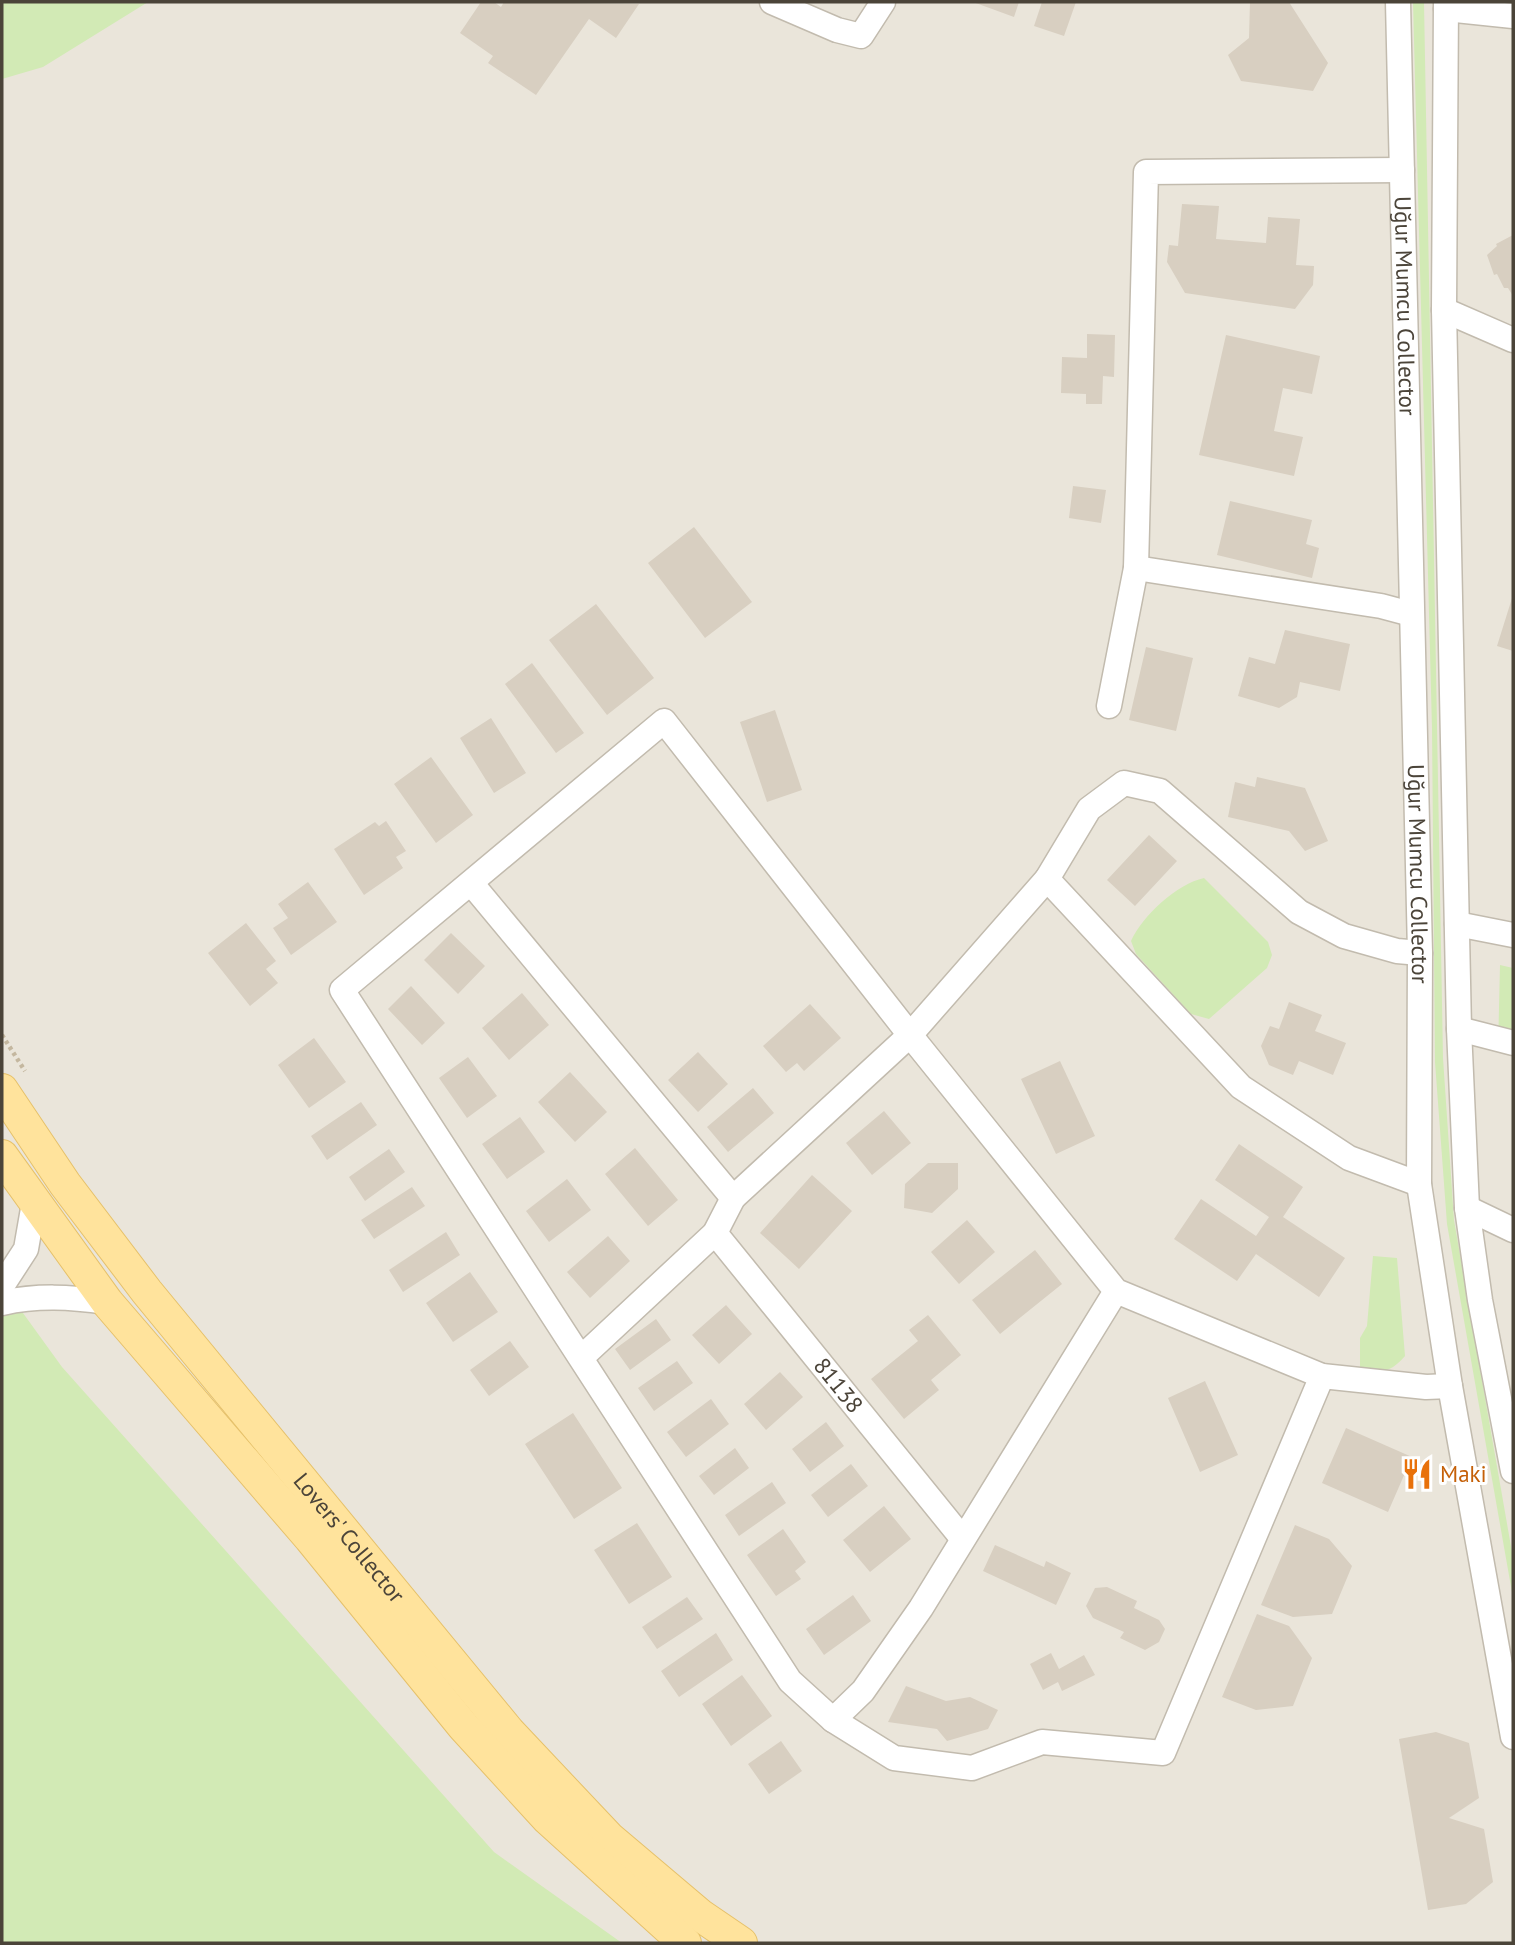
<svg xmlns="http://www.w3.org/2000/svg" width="1515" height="1945" font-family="'PT Sans',sans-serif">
	<rect width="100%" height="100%" fill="#f6f3ec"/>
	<path fill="#eae5da" d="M2 2H1513V1943H2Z"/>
	<path fill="#d2eab5" d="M2 2H148L43 67 2 79Z
		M1413 2H1424L1443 1058 1454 1220 1513 1558V1598L1447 1224 1435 1062 1432 728Z
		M1204 878 1268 942 1272 955 1267 968 1209 1019 1191 1014 1136 954 1131 941C1143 915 1177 884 1204 878Z
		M1500 965 1513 968V1054L1498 1051Z
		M1373 1256 1397 1258 1405 1356C1391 1372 1381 1374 1360 1372V1338L1367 1326Z
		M2 1284 62 1367 494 1852 622 1943H2Z"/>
	<path fill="#d8cfc1" d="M481 2H494L501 7 504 2 639 4 616 38 589 19 536 95 488 63 493 56 460 33Z
		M973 2H1019L1014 17Z
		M1042 2H1076L1064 36 1034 26Z
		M1250 2H1289L1328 63 1313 91 1241 81 1228 55 1249 38Z
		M1182 204 1219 206 1216 239 1266 243 1268 217 1300 219 1296 265 1314 266 1313 285 1295 309 1185 293 1167 262 1169 245 1178 246Z
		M1513 235V296L1508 288H1504L1497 274 1494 275 1487 255 1497 246 1496 244Z
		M1087 334 1115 335 1114 377 1103 376 1102 404H1086V394L1061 393 1062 357 1087 358Z
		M1226 335 1320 356 1312 394 1283 388 1274 431 1303 437 1294 476 1199 455Z
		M1073 486 1106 490 1101 523 1069 518Z
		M1230 501 1312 520 1306 544 1319 548 1312 578 1217 555Z
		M694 527 752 602 705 638 648 563Z
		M1513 595V651L1497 646Z
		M596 604 654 678 607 715 549 640Z
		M1285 630 1350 644 1340 691 1300 682 1297 697 1279 708 1238 696 1249 657 1275 664Z
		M1146 647 1193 658 1176 731 1129 720Z
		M532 663 584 733 556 753 505 684Z
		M775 710 802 790 767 802 740 722Z
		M491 718 526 773 494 793 460 738Z
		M431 757 473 815 436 843 394 784Z
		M1257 777 1305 788 1328 841 1305 851 1289 831 1228 817 1235 782 1255 787Z
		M386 821 406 851 396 857 403 868 364 895 334 849 375 822 379 826Z
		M1149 835 1177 861 1135 906 1107 880Z
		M308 882 337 922 291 955 273 928 288 918 278 904Z
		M246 923 276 961 266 969 278 983 250 1006 208 953Z
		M451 933 485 966 458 994 424 960Z
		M411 986 445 1023 422 1045 388 1009Z
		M522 993 549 1025 509 1060 482 1028Z
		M1289 1002 1322 1015 1315 1031 1346 1043 1333 1075 1299 1061 1293 1075 1269 1065 1261 1046 1270 1026 1279 1029Z
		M810 1004 841 1038 804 1071 797 1063 786 1072 763 1046Z
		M314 1038 346 1082 309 1108 278 1065Z
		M698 1052 728 1084 698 1112 668 1080Z
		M468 1057 497 1096 467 1118 439 1078Z
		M1060 1061 1095 1136 1056 1154 1021 1079Z
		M570 1072 607 1112 575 1142 538 1102Z
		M753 1088 774 1113 728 1152 707 1127Z
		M361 1102 377 1125 327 1160 311 1136Z
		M884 1111 911 1143 872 1175 846 1143Z
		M520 1117 545 1152 507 1179 482 1144Z
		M1239 1144 1303 1187 1283 1217 1345 1258 1319 1297 1256 1254 1237 1281 1174 1239 1201 1199 1256 1236 1269 1217 1215 1180Z
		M635 1148 678 1200 648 1226 605 1174Z
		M389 1149 405 1172 365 1201 349 1177Z
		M928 1163H958V1189L932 1213 904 1208 905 1184Z
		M812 1175 852 1211 799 1269 760 1233Z
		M567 1179 591 1210 549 1242 526 1211Z
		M412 1187 425 1206 374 1239 361 1220Z
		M967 1220 995 1252 959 1284 931 1252Z
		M446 1232 460 1255 403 1292 389 1270Z
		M608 1236 630 1261 590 1298 567 1272Z
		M1035 1250 1062 1284 1000 1334 972 1300Z
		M470 1272 498 1312 453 1342 426 1303Z
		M726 1305 752 1334 719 1364 692 1335Z
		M928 1315 961 1355 931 1380 939 1390 904 1419 871 1379 918 1341 909 1330Z
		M656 1319 671 1340 630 1370 615 1349Z
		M510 1341 529 1367 489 1396 470 1370Z
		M677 1361 693 1383 654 1411 638 1388Z
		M780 1372 803 1397 766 1430 744 1404Z
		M1205 1381 1238 1455 1200 1472 1168 1398Z
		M711 1399 729 1424 686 1457 667 1432Z
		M573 1413 622 1488 574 1519 525 1444Z
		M826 1422 844 1446 810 1472 792 1449Z
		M1346 1428 1412 1457 1388 1512 1322 1483Z
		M735 1448 749 1468 714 1495 699 1476Z
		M851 1464 868 1486 828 1517 811 1495Z
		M772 1482 786 1503 739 1536 725 1515Z
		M884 1506 911 1539 870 1572 843 1540Z
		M637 1523 672 1577 629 1604 594 1550Z
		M1295 1525 1329 1539 1352 1566 1332 1614 1293 1617 1261 1605Z
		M783 1529 806 1562 795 1571 801 1579 776 1596 747 1555Z
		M995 1545 1044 1567 1046 1561 1071 1573 1056 1605 983 1571Z
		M1107 1587 1137 1601 1134 1608 1159 1620 1165 1629 1159 1642 1145 1650 1120 1638 1124 1632 1093 1618 1086 1606 1095 1588Z
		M853 1595 871 1621 824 1655 806 1629Z
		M687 1597 703 1619 657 1649 642 1627Z
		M1257 1614 1289 1626 1312 1658 1293 1706 1256 1710 1222 1697Z
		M716 1633 733 1660 679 1697 661 1671Z
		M1051 1653 1059 1669 1084 1655 1095 1675 1062 1691 1058 1682 1043 1690 1030 1664Z
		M742 1675 772 1716 731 1746 702 1704Z
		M906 1686 946 1701 970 1697 998 1710 988 1729 947 1741 937 1729 888 1722Z
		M1436 1732 1469 1743 1479 1798 1449 1818 1484 1829 1493 1882 1466 1904 1428 1910 1399 1739Z
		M781 1741 802 1771 769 1794 748 1764Z"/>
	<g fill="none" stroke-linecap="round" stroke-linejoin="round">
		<defs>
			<g id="minor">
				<path d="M772 2 837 30 861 36 883 2"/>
				<path id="s1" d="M1398 2 1420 953 1419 1184 1450 1386 1513 1737"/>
				<path d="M1446 2 1444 310 1459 1029 1467 1208 1480 1300 1513 1471"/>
				<path d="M1446 9 1513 16"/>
				<path d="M1444 310 1513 340"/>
				<path d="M1136 568 1381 606 1411 614"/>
				<path d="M1109 706 1136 568 1146 172 1402 170"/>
				<path d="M1047 879 1089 809 1124 783 1160 791 1299 912 1344 936 1397 951 1420 953"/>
				<path d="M471 883 733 1198"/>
				<path d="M1457 924 1513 935"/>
				<path d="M1459 1029 1513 1043"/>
				<path d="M1467 1208 1513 1230"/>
				<path id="s2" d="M715 1233 962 1538"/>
				<path d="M2 1286 26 1249 34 1203"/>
				<path d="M1116 1291 921 1608 863 1691 833 1720 790 1681 342 990 664 721 910 1035 1116 1291 1322 1376 1426 1387 1450 1386"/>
				<path d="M2 1303C38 1295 70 1297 107 1302"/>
				<path d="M582 1357 715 1233 733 1198 910 1035 1047 879 1241 1087 1349 1158 1419 1184"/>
				<path d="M833 1720 894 1758 972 1768 1042 1742 1163 1753 1322 1376"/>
			</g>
			<g id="major">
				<path id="s3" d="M2 1090 65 1184 147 1292 509 1732 609 1838 700 1915 741 1943"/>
				<path d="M2 1156 107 1302 310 1538 463 1726 548 1819 685 1943"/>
			</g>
		</defs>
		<use href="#minor" stroke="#c2bbae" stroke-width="27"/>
		<use href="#major" stroke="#e6c16a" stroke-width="34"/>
		<path stroke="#c4b79f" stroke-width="4.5" stroke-dasharray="3.5 3.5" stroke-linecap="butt" d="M2 1035 25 1071"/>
		<use href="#minor" stroke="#fff" stroke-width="24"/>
		<use href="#major" stroke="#ffe39c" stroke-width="32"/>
	</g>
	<defs>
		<symbol id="restaurant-bare" viewBox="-9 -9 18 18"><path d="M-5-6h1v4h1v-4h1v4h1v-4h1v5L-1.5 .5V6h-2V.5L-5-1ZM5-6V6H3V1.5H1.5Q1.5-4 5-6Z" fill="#e8710a" stroke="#fff" stroke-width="2.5" paint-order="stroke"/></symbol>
	</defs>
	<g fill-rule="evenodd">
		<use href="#restaurant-bare" x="1395" y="1452" width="44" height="44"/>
	</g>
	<g text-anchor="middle" stroke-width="6" stroke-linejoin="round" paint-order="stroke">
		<g font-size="23" fill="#4b4439" stroke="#fff">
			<text dy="8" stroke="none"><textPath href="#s1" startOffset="304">Uğur Mumcu Collector</textPath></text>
			<text dy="8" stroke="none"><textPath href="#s1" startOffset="872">Uğur Mumcu Collector</textPath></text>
			<text dy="8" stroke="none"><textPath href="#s2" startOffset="196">81138</textPath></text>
			<text dy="8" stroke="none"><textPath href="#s3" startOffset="567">Lovers' Collector</textPath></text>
		</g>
		<g font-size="23" fill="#c56008" stroke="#fff" text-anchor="start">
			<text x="1440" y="1482">Maki</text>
		</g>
	</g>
	<rect width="1515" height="1945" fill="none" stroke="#4b4439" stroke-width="7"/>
</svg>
